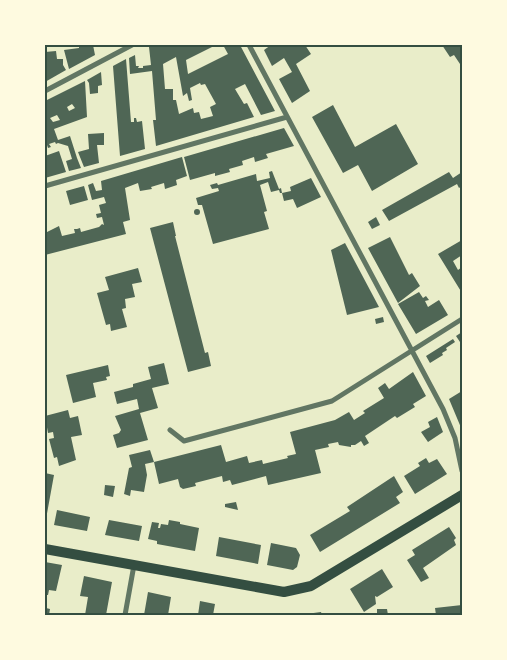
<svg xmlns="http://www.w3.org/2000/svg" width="507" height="660" font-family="'Titillium Web',sans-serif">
	<rect width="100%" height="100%" fill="#e9edc9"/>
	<path fill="#4f6655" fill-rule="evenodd" d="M79 45H93L95 55 69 69 64 50 79 48Z
		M153 45H216L186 60 188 74 228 54 223 45H240L275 111 261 115 245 84 235 89 244 104 247 103 254 117 156 146 153 120H156L152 71 130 74 129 58 135 55 136 66H139L138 68H143V66L151 65 149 47ZM176 57 183 96 187 93 189 101 192 100 190 88 200 83 201 85 205 84 216 104 210 107 213 116 201 119 199 112 194 113 193 108 179 114 176 100H173V89H165L163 64Z
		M271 45H305L311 54 296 64 310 91 292 103 279 79 292 72 284 58 272 66 264 50Z
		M442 45H462V67L454 55 450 57Z
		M56 51 57 59H63V65L66 70 45 82V52Z
		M126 59 131 122H134V118H136L137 122 142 121 145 149 120 156 113 66Z
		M101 72 102 85 98 86V93L90 94 89 83 87 80Z
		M85 81 87 117 54 129 58 140 70 136 77 158 81 168 69 171 66 161 72 159 68 146 58 143 56 144 55 142 49 144 51 147 48 148 47 145H45V101ZM72 104 75 108 69 111 67 107ZM57 115 60 120 53 122 50 118Z
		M333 105 355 147 396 124 418 164 372 191 358 165 343 173 312 117Z
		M284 128 294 146 266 154 268 158 255 162 254 157 242 161 243 165 229 169 230 172 215 176V173L190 180 184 157Z
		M104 133V145H97L99 163 84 167 78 152 89 149 88 134Z
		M59 151 66 172 45 178V156Z
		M182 157 187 176 176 180 177 185 165 189 164 183 151 187 152 189 140 191 138 183 125 188 130 220 123 222 126 234 45 255V233L59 226 62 236 75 233 74 229H77L80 228 81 232 99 227 102 224 104 225 102 217 97 218 96 214 101 213 99 205 106 203 104 197 92 200 88 185 93 183 96 191 102 190 101 181Z
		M272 171 279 189 281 188 282 193 291 191 290 187 311 178 321 197 297 208 293 199 284 201 282 193H280L279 190 271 192 268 182 260 185 267 211 264 212 269 229 213 244 202 205H198L196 198 219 191 218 188 212 189 210 185 217 183 218 185 256 174 257 181 270 178 269 172Z
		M449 172 453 178 462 172V186L459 188 457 184 389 221 382 210Z
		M84 186 88 200 70 205 66 191Z
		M194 212a3 3 0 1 1 6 0a3 3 0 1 1-6 0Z
		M376 217 380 225 372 229 368 222Z
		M173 222 176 236H175L205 353 208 352 211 366 188 372 150 228Z
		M390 237 409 275 412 273 420 286 398 303 368 248Z
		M462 240V255L453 261 458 270 462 267V293L438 254Z
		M345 243 379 307 347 315 331 250Z
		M138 268 142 282 132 284 135 297 125 299 126 308 122 309 127 327 111 331 110 324 106 325 97 293 109 290 105 277Z
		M419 292 423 298 426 296 429 300 425 301 428 307 439 300 448 315 416 334 398 304Z
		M383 317 384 322 376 324 375 319Z
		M462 332V345L456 336Z
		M453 339 455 342 446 348 447 350 442 353 443 355 430 363 426 356Z
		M164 363 169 384 152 388 158 408 140 413 148 440 117 448 113 435 119 433 121 430 115 416 139 409 137 399 117 404 114 392 133 387V384L151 379 148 367Z
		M108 365 110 376 106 377 107 380 93 383 96 397 73 403 66 375Z
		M413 372 426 396 413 404 415 407 397 418 395 416 365 436 369 443 364 446 361 441 355 445H351V447L339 445 338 442 328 444 329 447 315 450 321 473 268 485 266 476 232 485 230 480 223 482 222 476 195 483 196 486 183 489 180 487 178 479 159 484 154 462 221 445 226 462 247 456 249 463 262 460 263 464 288 458 287 456 296 454 290 432 335 420 349 412 354 420 365 413 363 411 384 398 378 388 385 383 389 389Z
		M462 391V430L449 399Z
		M68 410 70 418 78 416 82 435 71 437 76 460 59 466 57 457 54 458 49 439 54 438 53 432 48 433 45 416Z
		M437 417 443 432 428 442 421 432 430 427 428 422Z
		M150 450 154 462 145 464 147 475 144 492 131 490 130 496 124 494 129 468 132 467 129 455Z
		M426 458 429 463 437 459 447 474 415 494 404 476 420 466 418 463Z
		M45 473 54 475 46 519 45 518Z
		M394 476 403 492 396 497 400 503 320 552 310 535 350 511 347 507Z
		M105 485 115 486 113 497 104 495Z
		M236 502 238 510 225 507V504Z
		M57 510 90 517 87 531 54 525Z
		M109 520 142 526 139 541 105 535Z
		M169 520 180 522V524L199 528 195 551 157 544V541L148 539 152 522 159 523 158 528H160L161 524 168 525Z
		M449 527 456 538 454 540 456 545 423 568 429 578 421 582 407 560 415 555 412 550Z
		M219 537 261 545 258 564 216 556Z
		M271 543 296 548 300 555 297 567 293 570 267 565Z
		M45 562 62 565 56 591 49 590 48 595H45Z
		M382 569 393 587 377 597 375 596 376 604 364 612 350 589Z
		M84 576 112 582 106 615H85L88 597 80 596Z
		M148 592 171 597 168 615H144Z
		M200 601 215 604 213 615H198Z
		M462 605V615H436L435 608Z
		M46 608 50 609 49 615H45Z
		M377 609H387L388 615H377Z
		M321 612 322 615H306V614Z"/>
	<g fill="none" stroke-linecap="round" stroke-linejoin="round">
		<path stroke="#617663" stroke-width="5" d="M249 45 443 409 455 438 462 471
			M45 91 132 45
			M45 186 287 117
			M170 430 184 441 332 401 462 319
			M125 615 134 565"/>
		<path stroke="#344e41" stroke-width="10" d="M45 549 284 592 311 586 462 495"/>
	</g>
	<rect width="507" height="660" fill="none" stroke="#fefae0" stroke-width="92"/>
	<rect x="46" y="46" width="415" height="568" fill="none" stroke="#344e41" stroke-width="2"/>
</svg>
